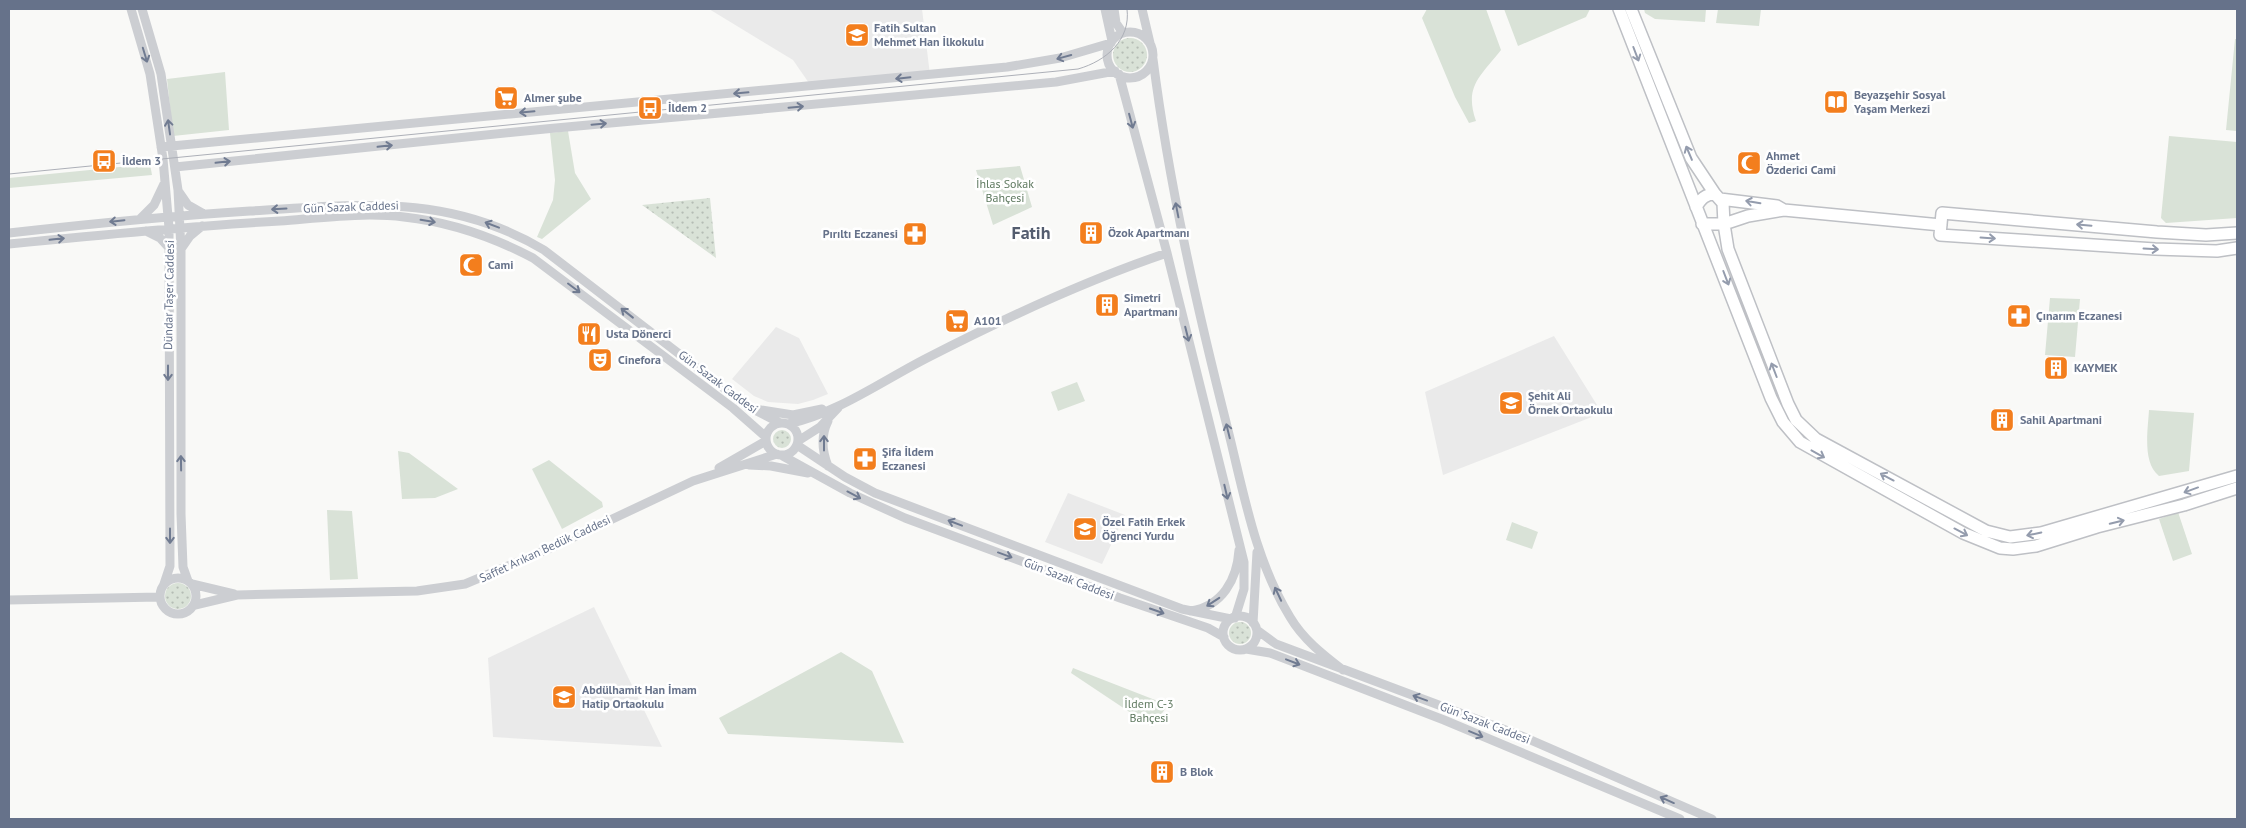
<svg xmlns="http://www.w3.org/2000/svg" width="2246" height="828" font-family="'PT Sans',sans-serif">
	<defs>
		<pattern id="grass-dots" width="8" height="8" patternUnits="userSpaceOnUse" patternTransform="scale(1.25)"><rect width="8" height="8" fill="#d9e2d7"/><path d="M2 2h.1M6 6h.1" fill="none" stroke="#b4bcb4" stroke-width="1.8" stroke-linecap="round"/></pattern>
	</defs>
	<rect width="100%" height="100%" fill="#f9f9f7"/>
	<path fill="#eaeaea" d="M709 9H922L930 75 811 86 793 60Z
		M776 327 799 338 828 394 813 400 798 404 768 402 754 396 732 379Z
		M1554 336 1602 413 1443 475 1425 392Z
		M1068 493 1125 515 1102 564 1045 542Z
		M594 607 662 747 493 737 488 658Z"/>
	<path fill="url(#grass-dots)" d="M1113 55a17 17 0 1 1 34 0a17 17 0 1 1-34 0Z
		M710 198 716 258 642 205Z
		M773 439a9 9 0 1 1 18 0a9 9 0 1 1-18 0Z
		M165 596a13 13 0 1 1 26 0a13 13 0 1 1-26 0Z
		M1229 633a11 11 0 1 1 22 0a11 11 0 1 1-22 0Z"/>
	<path fill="#d9e2d7" d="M1427 9H1486L1501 50C1480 77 1464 86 1476 121L1469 123 1455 97 1422 18Z
		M1504 9H1590L1586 17 1518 46Z
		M1644 9H1706L1705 22 1655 19 1645 13Z
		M1718 9H1761L1759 26 1716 23Z
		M2235 39H2237V131L2226 130Z
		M225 72 229 130 173 136 167 79Z
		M568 131 575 173 591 199 542 239 537 237 553 200 555 180 550 133Z
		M2169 136 2237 142V218L2166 223 2161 218Z
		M150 164 152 175 9 188V178Z
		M1020 166 1032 207 993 225 976 170Z
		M2050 298 2080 299 2075 357 2045 355Z
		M1077 382 1085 401 1058 411 1051 392Z
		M2149 410 2194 413 2189 471 2159 476C2142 463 2148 429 2149 410Z
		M398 451 409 453 458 489 435 498 402 499Z
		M549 460 602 502 603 507 562 529 532 469Z
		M327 510 352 511 358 579 330 580Z
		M2178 512 2192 554 2173 561 2159 519Z
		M1512 522 1538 532 1532 549 1506 540Z
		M841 652 872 671 904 743 728 734 719 718Z
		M1073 668 1168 705 1152 727 1071 673Z"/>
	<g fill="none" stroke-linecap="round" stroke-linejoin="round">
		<defs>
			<path id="major" d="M1619 9 1771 398 1783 422 1800 442 1963 533 2000 548 2013 549 2036 546 2097 527 2184 505 2237 488
				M1631 9 1691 158 1715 194
				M1720 199 1777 206 1784 210 1941 225
				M1696 207C1701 199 1705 194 1715 194L1723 203 1724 224H1702
				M1784 210 1748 216 1724 224 1728 249 1788 404 1796 420 1816 439 1986 531 2010 537 2041 533 2237 476
				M2237 233 2206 235 2157 232 1942 213 1940 235 2155 249 2217 251 2237 248"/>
		</defs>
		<use href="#major" stroke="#bec0c5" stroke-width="14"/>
		<path stroke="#ccced2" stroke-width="9" d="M131 9 150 74 163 159 169 228 170 566 164 584
			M142 9 161 74 178 190 181 250V514L183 567 188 581
			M1105 9 1112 41
			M1114 9 1116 23 1123 33
			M1142 9 1150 43
			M1107 55a23 23 0 1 1 46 0a23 23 0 1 1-46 0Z
			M1153 59C1169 185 1197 308 1228 430 1244 494 1255 560 1290 617 1303 639 1322 654 1343 670
			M1119 74 1167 253 1244 562V589L1235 618
			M161 147 1007 67 1060 58 1111 43
			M175 167 545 129 1056 82 1115 71
			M179 192 188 205 202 213
			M140 219 154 205 164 184
			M146 231 160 238 171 250
			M9 233C89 224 169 216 250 211 357 205 447 192 544 250L747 406 780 423
			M9 244C99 235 189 226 280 221 320 218 364 212 404 217 450 222 493 237 533 258L733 408 766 437
			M181 249 190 236 202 226
			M761 410 793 415 822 409
			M828 421C821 435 822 451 828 466
			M766 439a16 16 0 1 1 32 0a16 16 0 1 1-32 0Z
			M788 424C838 413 882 381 927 358 1005 318 1084 281 1167 253
			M798 441 820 427 838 408
			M797 445 845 477 875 493 1182 609 1231 619
			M781 455 850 493 905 518 1120 598 1208 628 1224 637
			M749 465 771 466 808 473
			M719 468 766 441
			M160 596a18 18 0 1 1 36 0a18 18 0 1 1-36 0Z
			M192 584 234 594
			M9 600 159 597
			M195 605 237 595 417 591 465 584 553 547 693 481 777 454
			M1191 611C1222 606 1237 580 1239 550
			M1223 633a17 17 0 1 1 34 0a17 17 0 1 1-34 0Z
			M1253 623 1257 552
			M1257 630 1276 644 1524 737 1712 819
			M1246 649 1270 653 1444 720 1680 819"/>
		<use href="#major" stroke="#fff" stroke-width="11"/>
		<path stroke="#adb0b8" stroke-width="1" d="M9 174 1078 69C1106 61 1131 40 1127 9"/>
	</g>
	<defs><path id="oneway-shaft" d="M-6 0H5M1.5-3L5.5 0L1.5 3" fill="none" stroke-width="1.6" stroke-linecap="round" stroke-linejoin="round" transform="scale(1.25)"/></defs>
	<g stroke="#949cad">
		<use href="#oneway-shaft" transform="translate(1636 54) rotate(69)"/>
		<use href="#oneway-shaft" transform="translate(1689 153) rotate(-113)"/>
		<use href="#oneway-shaft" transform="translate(1753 202) rotate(-171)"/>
		<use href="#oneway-shaft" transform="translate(2084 225) rotate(-175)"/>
		<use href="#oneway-shaft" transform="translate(1988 238) rotate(4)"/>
		<use href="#oneway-shaft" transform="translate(2151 249) rotate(3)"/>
		<use href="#oneway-shaft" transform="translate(1726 278) rotate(69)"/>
		<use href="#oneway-shaft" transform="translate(1774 370) rotate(-111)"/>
		<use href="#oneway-shaft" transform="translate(1818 454) rotate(29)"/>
		<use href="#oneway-shaft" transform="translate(1887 477) rotate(-152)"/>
		<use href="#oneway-shaft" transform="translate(2191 490) rotate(160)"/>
		<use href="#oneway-shaft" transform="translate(2117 522) rotate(-14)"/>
		<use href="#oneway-shaft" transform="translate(1961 532) rotate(28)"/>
		<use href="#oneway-shaft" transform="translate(2034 534) rotate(168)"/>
	</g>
	<g stroke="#707b91">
		<use href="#oneway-shaft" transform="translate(145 55) rotate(73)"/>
		<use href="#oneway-shaft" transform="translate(1064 57) rotate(165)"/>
		<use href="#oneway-shaft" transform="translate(903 78) rotate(174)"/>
		<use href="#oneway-shaft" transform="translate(741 93) rotate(175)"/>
		<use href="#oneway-shaft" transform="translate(796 107) rotate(-5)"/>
		<use href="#oneway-shaft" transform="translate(527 112) rotate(175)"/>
		<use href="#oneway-shaft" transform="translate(1131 121) rotate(75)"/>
		<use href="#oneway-shaft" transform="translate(599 124) rotate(-5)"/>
		<use href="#oneway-shaft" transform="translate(169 127) rotate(-98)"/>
		<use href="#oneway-shaft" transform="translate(385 146) rotate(-6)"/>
		<use href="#oneway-shaft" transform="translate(223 162) rotate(-6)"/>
		<use href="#oneway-shaft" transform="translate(279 209) rotate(177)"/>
		<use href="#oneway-shaft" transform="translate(1177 210) rotate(-101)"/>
		<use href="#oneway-shaft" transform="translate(117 221) rotate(174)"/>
		<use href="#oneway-shaft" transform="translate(428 221) rotate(9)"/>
		<use href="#oneway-shaft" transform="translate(492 225) rotate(-159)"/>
		<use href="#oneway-shaft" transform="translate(57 239) rotate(-6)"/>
		<use href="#oneway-shaft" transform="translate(574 288) rotate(37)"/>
		<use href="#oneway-shaft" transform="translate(627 313) rotate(-142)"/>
		<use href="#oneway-shaft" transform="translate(1187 334) rotate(76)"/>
		<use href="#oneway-shaft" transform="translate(168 373) rotate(90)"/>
		<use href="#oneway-shaft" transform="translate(1228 431) rotate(-104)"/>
		<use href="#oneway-shaft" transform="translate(824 443) rotate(-90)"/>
		<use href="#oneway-shaft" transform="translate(181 463) rotate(-91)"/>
		<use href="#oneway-shaft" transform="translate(1226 492) rotate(77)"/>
		<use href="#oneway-shaft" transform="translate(854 495) rotate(28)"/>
		<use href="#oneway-shaft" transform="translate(955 523) rotate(-159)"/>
		<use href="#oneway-shaft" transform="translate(170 536) rotate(90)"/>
		<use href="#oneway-shaft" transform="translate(1005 555) rotate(20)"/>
		<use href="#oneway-shaft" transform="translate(1278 594) rotate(-115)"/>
		<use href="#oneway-shaft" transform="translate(1213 602) rotate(147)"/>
		<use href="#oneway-shaft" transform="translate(1157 611) rotate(19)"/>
		<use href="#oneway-shaft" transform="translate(1293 662) rotate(21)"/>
		<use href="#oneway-shaft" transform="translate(1420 698) rotate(-160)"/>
		<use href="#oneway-shaft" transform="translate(1476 734) rotate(23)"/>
		<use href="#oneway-shaft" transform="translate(1667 800) rotate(-156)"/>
	</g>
	<defs>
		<symbol id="school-square" viewBox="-11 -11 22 22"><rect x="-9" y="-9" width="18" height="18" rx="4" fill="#f37e1d" stroke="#fff"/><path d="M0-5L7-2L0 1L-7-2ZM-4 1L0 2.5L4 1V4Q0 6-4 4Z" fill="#fff"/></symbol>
		<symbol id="supermarket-square" viewBox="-11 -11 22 22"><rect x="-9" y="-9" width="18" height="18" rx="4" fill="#f37e1d" stroke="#fff"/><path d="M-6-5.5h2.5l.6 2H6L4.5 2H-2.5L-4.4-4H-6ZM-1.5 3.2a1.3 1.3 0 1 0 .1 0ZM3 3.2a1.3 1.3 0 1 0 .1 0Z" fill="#fff"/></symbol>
		<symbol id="library-square" viewBox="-11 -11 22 22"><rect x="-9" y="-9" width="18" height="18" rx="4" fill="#f37e1d" stroke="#fff"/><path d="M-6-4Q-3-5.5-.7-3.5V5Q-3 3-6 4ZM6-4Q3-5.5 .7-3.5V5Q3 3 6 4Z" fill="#fff"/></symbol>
		<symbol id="bus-square" viewBox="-11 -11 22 22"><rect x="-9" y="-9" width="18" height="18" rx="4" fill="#f37e1d" stroke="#fff"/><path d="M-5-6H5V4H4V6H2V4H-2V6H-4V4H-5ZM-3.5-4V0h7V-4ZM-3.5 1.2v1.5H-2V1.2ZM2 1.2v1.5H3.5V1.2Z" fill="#fff"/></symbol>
		<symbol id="mosque-square" viewBox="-11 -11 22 22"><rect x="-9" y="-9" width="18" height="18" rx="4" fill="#f37e1d" stroke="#fff"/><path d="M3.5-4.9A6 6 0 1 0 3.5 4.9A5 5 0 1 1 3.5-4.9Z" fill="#fff"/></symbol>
		<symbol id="building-square" viewBox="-11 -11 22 22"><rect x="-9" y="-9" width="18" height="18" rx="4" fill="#f37e1d" stroke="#fff"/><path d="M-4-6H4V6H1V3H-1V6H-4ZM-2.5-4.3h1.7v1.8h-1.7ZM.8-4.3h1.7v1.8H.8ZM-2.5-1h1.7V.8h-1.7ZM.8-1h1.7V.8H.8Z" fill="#fff"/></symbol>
		<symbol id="pharmacy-square" viewBox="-11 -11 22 22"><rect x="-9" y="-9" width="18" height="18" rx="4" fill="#f37e1d" stroke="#fff"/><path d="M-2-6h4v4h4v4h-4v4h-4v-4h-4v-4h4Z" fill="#fff"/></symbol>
		<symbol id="restaurant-square" viewBox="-11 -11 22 22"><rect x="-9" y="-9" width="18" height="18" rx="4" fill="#f37e1d" stroke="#fff"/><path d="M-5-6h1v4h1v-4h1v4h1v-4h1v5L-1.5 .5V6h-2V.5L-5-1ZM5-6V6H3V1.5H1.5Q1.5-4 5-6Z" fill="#fff"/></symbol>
		<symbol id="theatre-square" viewBox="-11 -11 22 22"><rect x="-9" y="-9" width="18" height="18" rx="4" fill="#f37e1d" stroke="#fff"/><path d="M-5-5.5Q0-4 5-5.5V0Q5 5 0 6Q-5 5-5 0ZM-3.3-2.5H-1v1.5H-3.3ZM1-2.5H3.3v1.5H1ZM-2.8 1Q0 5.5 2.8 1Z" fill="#fff"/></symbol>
	</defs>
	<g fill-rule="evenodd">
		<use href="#school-square" x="843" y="21" width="28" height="28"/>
		<use href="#supermarket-square" x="492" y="84" width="28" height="28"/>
		<use href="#library-square" x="1822" y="88" width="28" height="28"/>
		<use href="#bus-square" x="636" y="94" width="28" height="28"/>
		<use href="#bus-square" x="90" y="147" width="28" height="28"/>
		<use href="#mosque-square" x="1735" y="149" width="28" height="28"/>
		<use href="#building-square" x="1077" y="219" width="28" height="28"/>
		<use href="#pharmacy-square" x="901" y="220" width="28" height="28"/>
		<use href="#mosque-square" x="457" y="251" width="28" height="28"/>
		<use href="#building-square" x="1093" y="291" width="28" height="28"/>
		<use href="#pharmacy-square" x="2005" y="302" width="28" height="28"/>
		<use href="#supermarket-square" x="943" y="307" width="28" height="28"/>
		<use href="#restaurant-square" x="575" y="320" width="28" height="28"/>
		<use href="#theatre-square" x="586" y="346" width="28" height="28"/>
		<use href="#building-square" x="2042" y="354" width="28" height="28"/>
		<use href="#school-square" x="1497" y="389" width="28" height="28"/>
		<use href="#building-square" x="1988" y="406" width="28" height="28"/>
		<use href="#pharmacy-square" x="851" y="445" width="28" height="28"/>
		<use href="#school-square" x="1071" y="515" width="28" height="28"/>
		<use href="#school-square" x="550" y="683" width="28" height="28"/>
		<use href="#building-square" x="1148" y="758" width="28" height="28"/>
	</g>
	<g text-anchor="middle" stroke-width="5" stroke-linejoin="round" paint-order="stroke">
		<g font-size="12" font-weight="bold" fill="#66728a" stroke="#fff" text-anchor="start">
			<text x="874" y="32">Fatih Sultan<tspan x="874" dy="14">Mehmet Han İlkokulu</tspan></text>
			<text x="1854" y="99">Beyazşehir Sosyal<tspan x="1854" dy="14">Yaşam Merkezi</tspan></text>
			<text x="524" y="102">Almer şube</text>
			<text x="668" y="112">İldem 2</text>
			<text x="1766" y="160">Ahmet<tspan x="1766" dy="14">Özderici Cami</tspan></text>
			<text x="122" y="165">İldem 3</text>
			<text x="1108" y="237">Özok Apartmanı</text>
			<text x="898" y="238" text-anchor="end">Pırıltı Eczanesi</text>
			<text x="488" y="269">Cami</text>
			<text x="1124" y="302">Simetri<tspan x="1124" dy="14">Apartmanı</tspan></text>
			<text x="2036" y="320">Çınarım Eczanesi</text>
			<text x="974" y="325">A101</text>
			<text x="606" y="338">Usta Dönerci</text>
			<text x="618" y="364">Cinefora</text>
			<text x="2074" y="372">KAYMEK</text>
			<text x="1528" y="400">Şehit Ali<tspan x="1528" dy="14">Örnek Ortaokulu</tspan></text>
			<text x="2020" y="424">Sahil Apartmani</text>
			<text x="882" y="456">Şifa İldem<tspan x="882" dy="14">Eczanesi</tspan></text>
			<text x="1102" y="526">Özel Fatih Erkek<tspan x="1102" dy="14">Öğrenci Yurdu</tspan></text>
			<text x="582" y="694">Abdülhamit Han İmam<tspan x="582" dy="14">Hatip Ortaokulu</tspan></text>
			<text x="1180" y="776">B Blok</text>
		</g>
		<g font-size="12" fill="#617b62" stroke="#fff">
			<text x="1005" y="188">İhlas Sokak<tspan x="1005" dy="14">Bahçesi</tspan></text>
			<text x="1149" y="708">İldem C-3<tspan x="1149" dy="14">Bahçesi</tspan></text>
		</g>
		<g font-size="12" fill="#66728a" stroke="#fff">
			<text transform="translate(351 207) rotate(-2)" y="4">Gün Sazak Caddesi</text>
			<text transform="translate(169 295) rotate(-89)" y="4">Dündar Taşer Caddesi</text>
			<text transform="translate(718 382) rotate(37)" y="4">Gün Sazak Caddesi</text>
			<text transform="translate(545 549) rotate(-25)" y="4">Saffet Arıkan Bedük Caddesi</text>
			<text transform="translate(1069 579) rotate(21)" y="4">Gün Sazak Caddesi</text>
			<text transform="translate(1485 723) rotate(21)" y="4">Gün Sazak Caddesi</text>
		</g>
		<g font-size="18" font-weight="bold" fill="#545d6f" stroke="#fff">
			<text x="1031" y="239">Fatih</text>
		</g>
	</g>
	<rect width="2246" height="828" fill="none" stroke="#66728a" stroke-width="20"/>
</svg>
